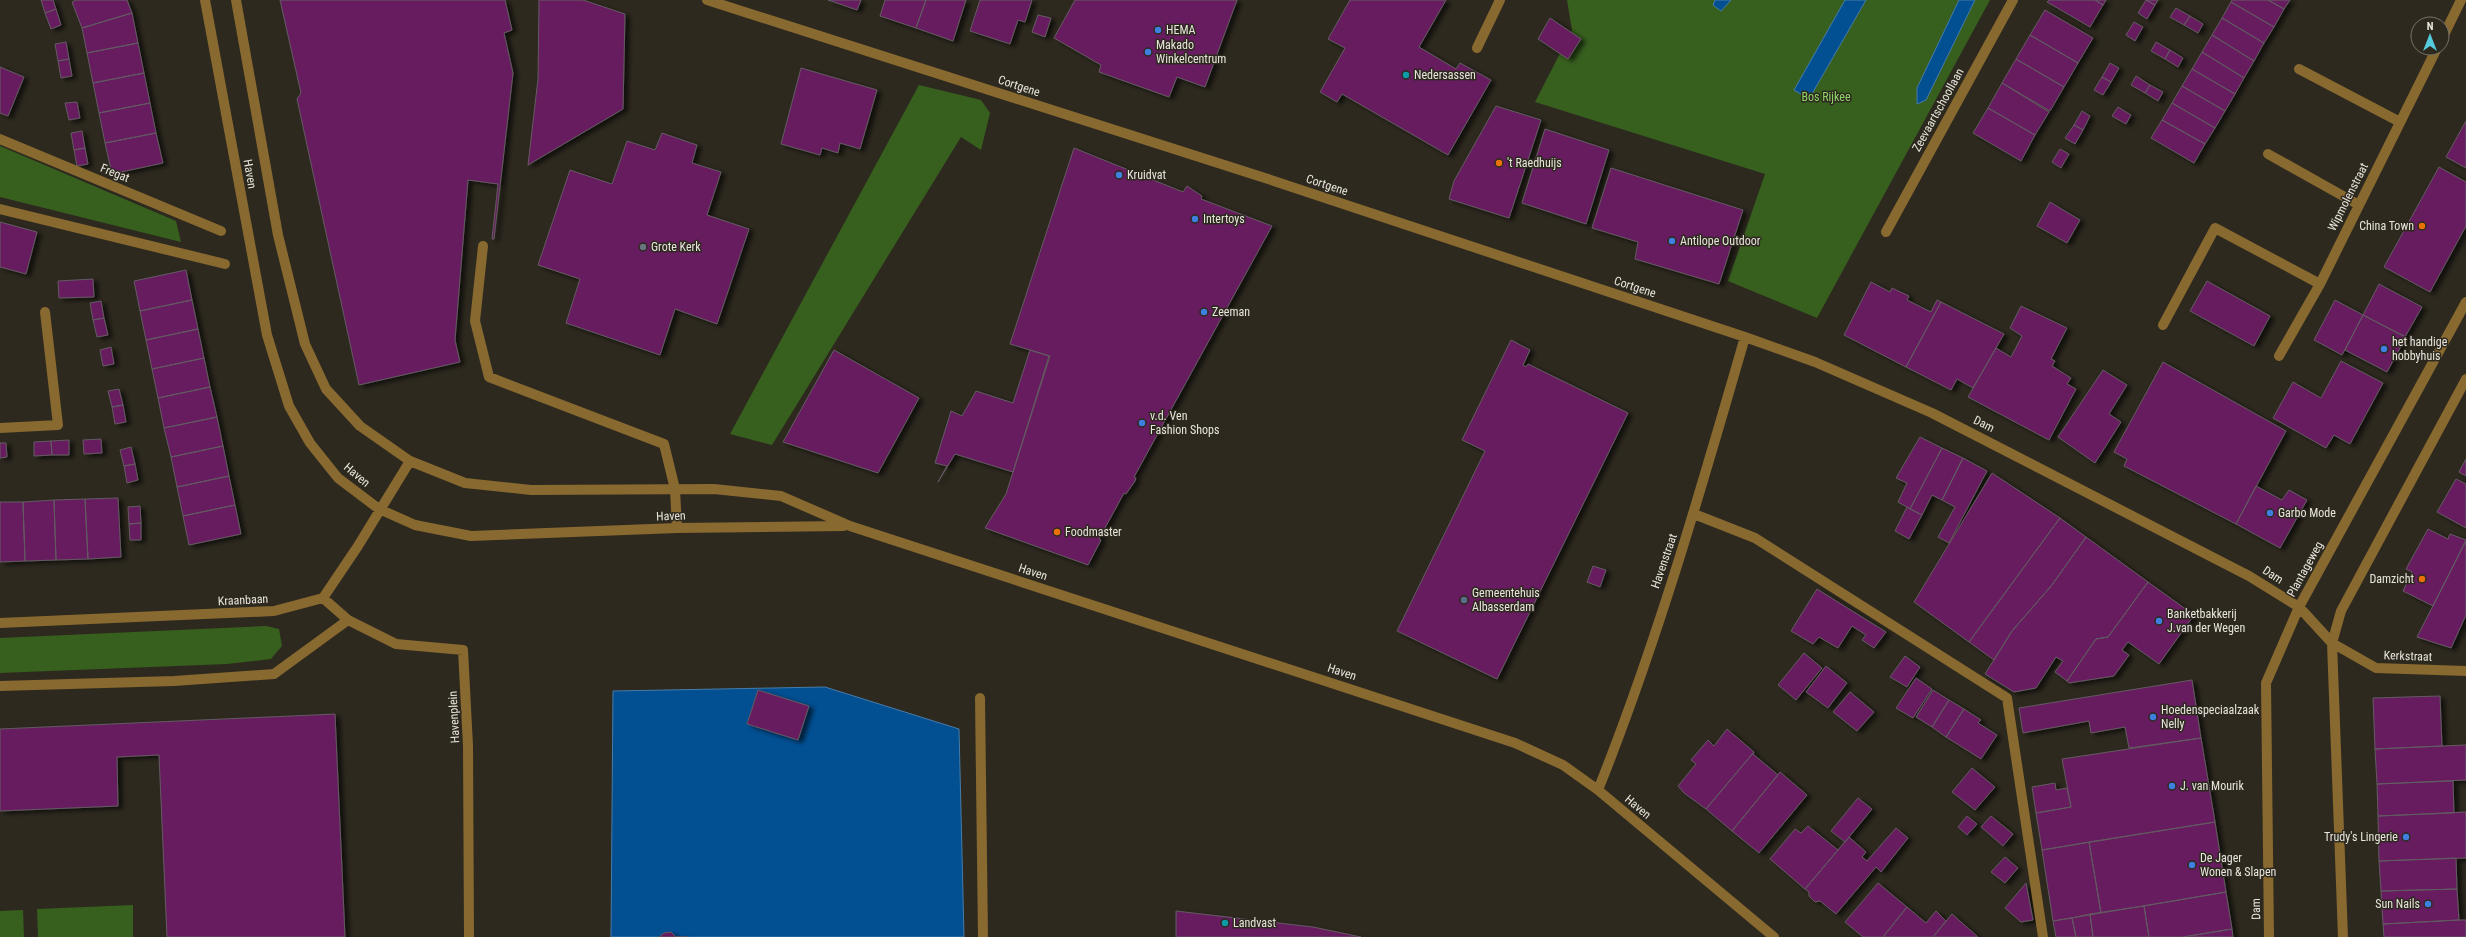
<svg xmlns="http://www.w3.org/2000/svg" width="2466" height="937" font-family="'Roboto Condensed',sans-serif">
	<defs>
		<filter id="shadow"><feDropShadow dx="4.5" dy="2.5" stdDeviation="2" flood-color="#0009"/></filter>
	</defs>
	<rect width="100%" height="100%" fill="#2d291f"/>
	<path fill="#375f1e" d="M1567 0H1990L1817 318 1728 281 1765 174 1535 102 1572 30Z
		M919 85 981 100 990 113 981 150 961 137 772 445 730 434Z
		M0 146 176 221 181 242 0 197Z
		M266 626 279 629 282 646 271 659 227 664 0 673V638Z
		M133 905V937H38L37 909Z
		M23 910 24 937H0V911Z"/>
	<path fill="#024f92" stroke="#477ca9" d="M1715 0H1731L1721 11 1713 5Z
		M1845 0H1866L1809 99 1794 90Z
		M1959 0H1975L1926 100 1917 104V88Z
		M825 687 959 729 964 937H611L613 691Z"/>
	<path fill="#661e5e" stroke="#645a62" filter="url(#shadow)" d="M41 0H53L56 9 45 13Z
		M76 0H127L132 13 82 28 72 2Z
		M280 0H505L512 30 504 33 513 73 494 239H492L498 184 468 180 455 340 460 362 359 385 297 99 301 93Z
		M539 0H583L625 14 623 109 528 165 538 79Z
		M828 0H861L857 10Z
		M885 0H926L916 28 880 16Z
		M926 0H966L953 41 916 28Z
		M980 0H1032L1025 22 1018 20 1010 44 970 31Z
		M1075 0H1237L1205 87 1177 77 1169 97 1099 72 1101 65 1054 38Z
		M1350 0H1446L1419 47 1456 69 1460 63 1491 80 1448 155 1342 94 1337 102 1320 92 1345 48 1328 39Z
		M2049 0H2095L2103 5 2090 27 2047 2Z
		M2095 0H2106L2103 5Z
		M2146 0 2155 5 2147 19 2138 13Z
		M2146 0H2158L2155 5Z
		M2232 0H2268L2284 9 2274 27 2231 2Z
		M2268 0H2290L2284 9Z
		M2231 2 2274 27 2264 43 2222 18Z
		M2176 8 2190 16 2184 25 2170 17Z
		M56 9 61 25 51 29 45 13Z
		M2045 10 2093 38 2078 63 2030 35Z
		M132 13 138 43 87 53 82 28Z
		M1038 15 1051 18 1045 37 1032 32Z
		M2190 16 2203 24 2198 33 2184 25Z
		M1550 18 1581 39 1568 59 1538 39Z
		M2222 18 2264 43 2254 61 2212 35Z
		M2134 22 2143 27 2135 41 2126 35Z
		M2030 35 2078 63 2064 87 2016 59Z
		M2212 35 2254 61 2244 78 2202 52Z
		M66 42 69 59 58 61 55 44Z
		M2156 42 2170 50 2165 59 2151 51Z
		M138 43 144 73 93 83 87 53Z
		M2170 50 2183 58 2178 67 2165 59Z
		M2202 52 2244 78 2235 94 2192 69Z
		M69 59 72 76 61 78 58 61Z
		M2016 59 2064 87 2050 111 2002 83Z
		M2110 63 2119 68 2111 82 2102 77Z
		M0 67 24 77 8 116 0 113Z
		M801 68 877 90 860 149 840 143 838 153 822 148 820 155 781 144Z
		M2192 69 2235 94 2225 111 2182 86Z
		M144 73 150 103 99 113 93 83Z
		M2136 76 2150 85 2145 93 2131 85Z
		M2102 77 2111 82 2103 95 2094 90Z
		M2002 83 2049 112 2035 135 1988 108Z
		M2150 85 2163 92 2158 101 2145 93Z
		M2182 86 2225 111 2215 128 2172 103Z
		M77 102 80 118 69 120 65 103Z
		M150 103 156 133 105 143 99 113Z
		M2172 103 2215 128 2205 144 2162 120Z
		M1496 106 1541 120 1509 218 1449 199 1454 181Z
		M2118 107 2131 115 2126 124 2112 116Z
		M1988 108 2035 135 2021 161 1973 133Z
		M2082 111 2090 116 2083 130 2074 125Z
		M2162 120 2205 144 2194 163 2151 138Z
		M2466 121V168L2446 157Z
		M2074 125 2083 130 2075 144 2065 138Z
		M1545 129 1609 150 1586 224 1522 203Z
		M82 131 85 148 74 150 71 133Z
		M156 133 163 163 112 174 105 143Z
		M662 133 697 145 692 163 721 172 707 215 749 229 717 324 675 309 660 355 566 323 580 279 538 265 570 170 612 184 627 141 655 150Z
		M85 148 88 164 77 166 74 150Z
		M1074 148 1183 192 1187 186 1202 196 1201 199 1272 226 1134 477 1136 478 1135 481 1126 494 1124 493 1099 539 1101 540 1088 565 985 528 1006 494 1050 356 1010 344Z
		M2060 149 2069 154 2061 168 2052 162Z
		M2439 167 2466 182V226L2430 292 2384 267Z
		M1611 168 1743 210 1719 284 1635 259 1638 242 1592 228Z
		M2050 202 2080 220 2067 243 2037 226Z
		M0 222 37 232 26 274 0 267Z
		M186 270 192 300 140 311 134 281Z
		M93 279 94 297 59 298 58 281Z
		M2207 281 2270 316 2254 346 2190 311Z
		M1871 282 1890 292 1892 288 1909 296 1907 300 1931 312 1937 300 1941 302 1906 367 1844 335Z
		M2379 284 2422 307 2405 337 2363 315Z
		M192 300 198 329 146 340 140 311Z
		M2335 300 2363 315 2342 355 2314 340Z
		M101 301 104 318 93 320 90 303Z
		M1941 302 2004 334 1973 388 1957 379 1951 390 1906 367Z
		M2021 306 2067 328 2051 359 2055 361 2052 366 2071 378 2067 384 2076 389 2049 440 1968 397 1996 348 2011 357 2022 336 2010 328Z
		M2363 315 2406 337 2387 372 2345 350Z
		M104 318 108 335 97 337 93 320Z
		M198 329 204 358 152 369 146 340Z
		M1511 340 1530 350 1523 365 1526 367 1528 364 1628 413 1497 679 1397 631 1485 451 1462 440Z
		M111 347 114 364 103 366 100 350Z
		M834 350 919 398 878 473 783 442Z
		M1030 350 1049 356 1013 472 955 454 938 482 947 466 935 463 951 411 962 416 976 391 1013 403Z
		M204 358 210 387 158 398 152 369Z
		M2341 361 2383 383 2350 444 2334 435 2326 448 2273 418 2293 382 2321 398Z
		M2163 362 2286 431 2236 524 2124 466 2127 459 2114 452Z
		M2103 370 2127 385 2109 414 2121 422 2095 463 2058 437Z
		M210 387 217 417 164 428 158 398Z
		M119 389 123 405 112 407 108 391Z
		M123 405 126 422 115 424 112 407Z
		M217 417 223 446 171 457 164 428Z
		M1920 437 1942 448 1910 509 1898 502 1907 483 1896 478Z
		M101 439 102 453 84 454 83 440Z
		M69 440V455H52L51 441Z
		M51 441 52 455 34 456V442Z
		M0 443H6L7 457 0 458Z
		M223 446 229 476 177 487 171 457Z
		M131 447 135 464 124 466 120 450Z
		M1942 448 1963 458 1942 500 1932 495 1922 515 1910 509Z
		M1963 458 1987 471 1949 543 1938 537 1955 507 1942 500Z
		M2466 459V476L2459 472Z
		M135 464 138 480 127 483 124 466Z
		M1992 473 2060 518 1969 642 1914 602Z
		M229 476 235 505 183 516 177 487Z
		M2456 479 2466 484V528L2437 512Z
		M2256 486 2282 500 2289 490 2307 500 2280 548 2236 524Z
		M118 498 121 557 88 559 85 499Z
		M85 499 88 559 56 560 54 500Z
		M54 500 56 560 25 561 23 502Z
		M0 502H23L25 561 0 562Z
		M235 505 241 534 189 545 183 516Z
		M140 506 141 523 129 524 128 507Z
		M1907 507 1922 515 1909 539 1895 531Z
		M2060 518 2086 537 2052 585 2012 631 1994 660 1969 642Z
		M141 523V540H130L129 524Z
		M2428 529 2448 539 2450 534 2466 540 2433 606 2403 591 2412 572 2406 569Z
		M2086 537 2148 582 2108 637 2096 639 2067 681 2055 672 2063 661 2056 657 2036 688 2014 692 1985 674 2012 631 2052 585Z
		M2466 541V615L2451 648 2417 637Z
		M1593 566 1606 570 1600 587 1587 582Z
		M2148 582 2194 615 2159 664 2128 642 2122 650 2129 655 2114 676 2069 683 2067 681 2096 639 2108 637Z
		M1817 589 1886 632 1874 648 1862 640 1866 635 1852 626 1838 648 1819 637 1813 644 1791 631Z
		M1804 653 1822 668 1796 700 1778 685Z
		M1905 656 1920 667 1907 687 1890 677Z
		M1826 666 1847 683 1828 708 1806 692Z
		M1916 678 1932 689 1913 718 1896 708Z
		M2192 680 2201 738 2129 748 2125 727 2091 733 2089 721 2023 733 2019 708Z
		M758 690 809 706 798 740 747 724Z
		M1933 690 1949 700 1932 727 1916 717Z
		M1850 692 1874 712 1857 731 1833 712Z
		M2440 696 2442 746 2375 749 2373 698Z
		M1949 700 1964 709 1946 737 1932 727Z
		M1964 709 1981 720 1978 723 1997 735 1981 759 1946 737Z
		M335 714 345 937H167L159 755 117 757 118 806 0 811V729Z
		M1727 729 1754 752 1706 809 1684 793 1678 786 1696 764 1691 760 1708 740 1714 746Z
		M2201 738 2215 822 2042 850 2036 813 2071 807 2062 759Z
		M2466 745V780L2377 784 2375 749Z
		M1754 752 1753 754 1778 775 1732 831 1706 809Z
		M1972 768 1995 787 1975 810 1952 792Z
		M1780 772 1807 795 1759 853 1732 831Z
		M2453 781 2454 813 2378 816 2377 784Z
		M2055 783 2056 790 2067 788 2071 807 2036 813 2032 787Z
		M1858 798 1872 809 1845 842 1831 831Z
		M2466 812V858L2379 861 2378 816Z
		M1967 816 1977 824 1967 835 1958 827Z
		M1991 816 2013 834 2003 846 1981 827Z
		M2215 822 2226 892 2101 913 2089 842Z
		M1808 826 1838 850 1805 889 1770 859 1795 829 1801 833Z
		M1896 828 1908 838 1881 872 1876 867 1836 914 1820 901 1815 902 1809 896V892L1805 889 1849 837 1866 852 1862 857 1867 861Z
		M2089 842 2101 913 2053 921 2042 850Z
		M2005 857 2018 868 2005 883 1991 872Z
		M2456 858 2457 889 2381 891 2379 861Z
		M1878 883 1907 907 1883 937H1863L1845 922Z
		M2026 883 2033 920 2021 922 2005 908Z
		M2457 889 2459 920 2383 924 2381 891Z
		M2226 892 2232 929 2183 937H2149L2144 906Z
		M2144 906 2149 937H2093L2090 914Z
		M1907 907 1926 923 1936 911 1946 921 1933 937H1883Z
		M1176 911 1313 927 1361 937H1176Z
		M1952 914 1978 937H1933Z
		M2090 914 2093 937H2076L2072 918Z
		M2072 918 2076 937H2056L2053 921Z
		M2459 920H2466V937H2384L2383 924Z
		M2232 929 2233 937H2183Z
		M671 932 676 937H688H659L664 933Z"/>
	<g fill="none" stroke-linecap="round" stroke-linejoin="round">
		<path stroke="#88692f" stroke-width="10" d="M205 0 267 335 289 406 310 443 338 478 379 509 415 525 471 536 677 528 844 526
			M236 0 278 235 305 344 326 389 360 426 410 461 465 483 531 490 714 489 781 496 850 526 1515 743 1563 765 1598 790 1774 937
			M707 0 1265 178 1745 337 1815 362 1932 413 2249 576 2299 607 2332 643 2376 668 2466 671
			M2442 39 2461 0
			M1477 48 1500 0
			M2299 69 2400 122
			M0 139 221 231
			M2268 154 2359 205
			M0 209 225 264
			M1886 232 2013 0
			M483 246 475 321 489 377 664 444 675 489 677 528
			M2163 325 2215 228 2320 284
			M2279 356 2320 284 2437 48
			M0 428 58 425 45 312
			M1694 514 1755 538 2007 698 2043 937
			M323 598 348 620 396 644 463 650 468 746 469 937
			M0 623 274 611 323 598 358 546 410 461
			M0 686 174 681 274 674 348 620
			M980 698 983 937
			M1598 790C1657 643 1701 489 1745 337
			M2269 937 2266 683 2299 607 2466 302
			M2343 937 2332 643 2341 611 2466 379"/>
	</g>
	<g fill="#3f7fe0" stroke="#2d291f" stroke-width="1.5">
		<circle cx="1158" cy="30" r="4"/>
		<circle cx="1148" cy="52" r="4"/>
		<circle cx="1119" cy="175" r="4"/>
		<circle cx="1195" cy="219" r="4"/>
		<circle cx="1672" cy="241" r="4"/>
		<circle cx="1204" cy="312" r="4"/>
		<circle cx="2384" cy="349" r="4"/>
		<circle cx="1142" cy="423" r="4"/>
		<circle cx="2270" cy="513" r="4"/>
		<circle cx="2159" cy="621" r="4"/>
		<circle cx="2153" cy="717" r="4"/>
		<circle cx="2172" cy="786" r="4"/>
		<circle cx="2406" cy="837" r="4"/>
		<circle cx="2192" cy="865" r="4"/>
		<circle cx="2428" cy="904" r="4"/>
	</g>
	<g fill="#0f9aa8" stroke="#2d291f" stroke-width="1.5">
		<circle cx="1406" cy="75" r="4"/>
		<circle cx="1225" cy="923" r="4"/>
	</g>
	<g fill="#e8710a" stroke="#2d291f" stroke-width="1.5">
		<circle cx="1499" cy="163" r="4"/>
		<circle cx="2422" cy="226" r="4"/>
		<circle cx="1057" cy="532" r="4"/>
		<circle cx="2422" cy="579" r="4"/>
	</g>
	<circle fill="#6b7280" stroke="#2d291f" stroke-width="1.5" cx="643" cy="247" r="4"/>
	<circle fill="#5c6f8a" stroke="#2d291f" stroke-width="1.5" cx="1464" cy="600" r="4"/>
	<g text-anchor="middle" stroke-width="3" stroke-linejoin="round" paint-order="stroke">
		<g font-size="12" fill="#e8e5de" stroke="#2d291f" text-anchor="start">
			<text x="1166" y="34">HEMA</text>
			<text x="1156" y="49">Makado<tspan x="1156" dy="14">Winkelcentrum</tspan></text>
			<text x="1414" y="79">Nedersassen</text>
			<text x="1507" y="167">'t Raedhuijs</text>
			<text x="1127" y="179">Kruidvat</text>
			<text x="1203" y="223">Intertoys</text>
			<text x="2414" y="230" text-anchor="end">China Town</text>
			<text x="1680" y="245">Antilope Outdoor</text>
			<text x="651" y="251">Grote Kerk</text>
			<text x="1212" y="316">Zeeman</text>
			<text x="2392" y="346">het handige<tspan x="2392" dy="14">hobbyhuis</tspan></text>
			<text x="1150" y="420">v.d. Ven<tspan x="1150" dy="14">Fashion Shops</tspan></text>
			<text x="2278" y="517">Garbo Mode</text>
			<text x="1065" y="536">Foodmaster</text>
			<text x="2414" y="583" text-anchor="end">Damzicht</text>
			<text x="1472" y="597">Gemeentehuis<tspan x="1472" dy="14">Albasserdam</tspan></text>
			<text x="2167" y="618">Banketbakkerij<tspan x="2167" dy="14">J.van der Wegen</tspan></text>
			<text x="2161" y="714">Hoedenspeciaalzaak<tspan x="2161" dy="14">Nelly</tspan></text>
			<text x="2180" y="790">J. van Mourik</text>
			<text x="2398" y="841" text-anchor="end">Trudy's Lingerie</text>
			<text x="2200" y="862">De Jager<tspan x="2200" dy="14">Wonen &amp; Slapen</tspan></text>
			<text x="2420" y="908" text-anchor="end">Sun Nails</text>
			<text x="1233" y="927">Landvast</text>
		</g>
		<g font-size="12" fill="#e8e5de" stroke="#2d291f">
			<text transform="translate(1019 86) rotate(18)" y="4">Cortgene</text>
			<text transform="translate(1938 110) rotate(-61)" y="4">Zeevaartschoollaan</text>
			<text transform="translate(115 173) rotate(22)" y="4">Fregat</text>
			<text transform="translate(250 174) rotate(80)" y="4">Haven</text>
			<text transform="translate(1327 185) rotate(18)" y="4">Cortgene</text>
			<text transform="translate(2348 197) rotate(-63)" y="4">Wipmolenstraat</text>
			<text transform="translate(1635 287) rotate(18)" y="4">Cortgene</text>
			<text transform="translate(1984 424) rotate(26)" y="4">Dam</text>
			<text transform="translate(357 475) rotate(40)" y="4">Haven</text>
			<text transform="translate(671 516) rotate(-2)" y="4">Haven</text>
			<text transform="translate(1664 561) rotate(-71)" y="4">Havenstraat</text>
			<text transform="translate(2305 569) rotate(-61)" y="4">Plantageweg</text>
			<text transform="translate(1033 572) rotate(18)" y="4">Haven</text>
			<text transform="translate(2273 575) rotate(33)" y="4">Dam</text>
			<text transform="translate(243 600) rotate(-3)" y="4">Kraanbaan</text>
			<text transform="translate(2408 656) rotate(2)" y="4">Kerkstraat</text>
			<text transform="translate(1342 672) rotate(18)" y="4">Haven</text>
			<text transform="translate(454 717) rotate(-93)" y="4">Havenplein</text>
			<text transform="translate(1638 807) rotate(40)" y="4">Haven</text>
			<text transform="translate(2256 909) rotate(-91)" y="4">Dam</text>
		</g>
		<g font-size="12" fill="#91d669" stroke="#2d291f">
			<text x="1826" y="101">Bos Rijkee</text>
		</g>
	</g>
	<g transform="translate(2430 36)"><circle r="19" fill="#2d291f" stroke="#78746b"/>
	<path d="M0-3L7 15L0 10L-7 15Z" fill="#54cadd"/>
	<text y="-6" font-size="11" font-weight="bold" text-anchor="middle" fill="#e8e5de">N</text>
	</g>
</svg>
